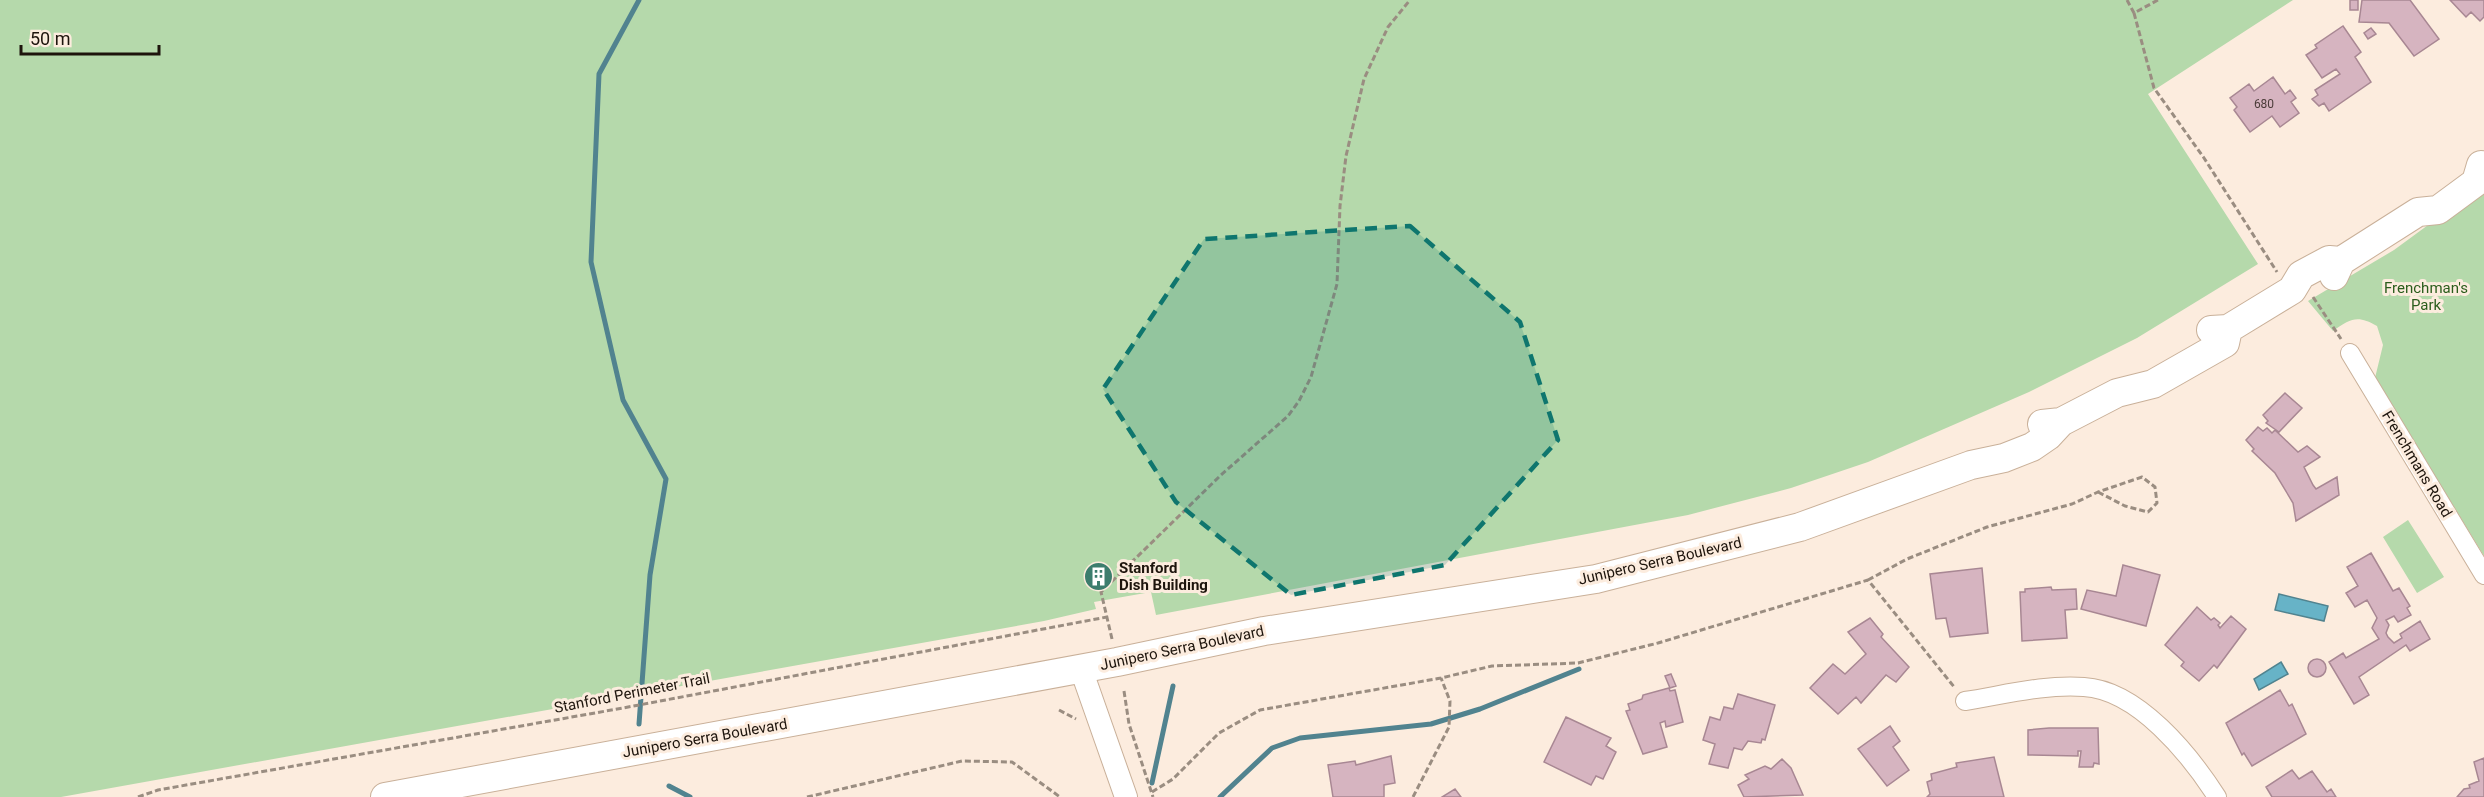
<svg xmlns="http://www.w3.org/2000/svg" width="2484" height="797" font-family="Roboto,sans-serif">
	<rect width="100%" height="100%" fill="#fcecde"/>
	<path fill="#b5d9ab" d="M0 0H2293L2148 94 2258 264 2137 338 2029 392 1868 462 1791 488 1688 515 1156 615 1151 592 1094 602 1096 609 1044 621 61 797H0Z
		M2484 184V556L2375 378 2383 345 2377 326C2358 315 2351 318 2333 331L2308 301 2394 250Z
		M2408 520 2444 577 2417 593 2383 537Z"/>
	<path fill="#67b3c7" stroke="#51838f" stroke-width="1.5" d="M2279 594 2328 606 2324 621 2275 610Z
		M2281 662 2288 674 2259 690 2254 679Z"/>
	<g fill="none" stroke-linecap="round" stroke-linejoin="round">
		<path stroke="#51838f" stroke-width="5" d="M639 724 650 575 666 479 623 400 591 262 599 74 639 0
			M1152 783 1173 686
			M669 786 690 797
			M1220 797 1272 748 1300 738 1431 724 1480 709 1579 669"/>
	</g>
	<path fill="#d6b4c0" stroke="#a88793" stroke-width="1.5" d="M2350 0H2358V10H2350Z
		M2362 0H2410L2439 39 2414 56 2389 23 2359 22Z
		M2450 0H2484V17L2480 21 2471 12 2466 17Z
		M2343 26 2361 52 2355 57 2371 82 2329 111 2324 103 2319 106 2312 99 2318 95 2315 90 2340 74 2336 69 2322 78 2306 55 2317 48 2315 45Z
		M2371 28 2376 34 2368 39 2364 33Z
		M2273 77 2285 94 2290 90 2296 98 2291 102 2299 113 2280 127 2272 116 2250 132 2234 110 2237 107 2230 98 2249 84 2254 91Z
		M2285 393 2302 408 2279 432 2266 423 2268 421 2263 415Z
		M2258 427 2263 431 2267 428 2272 433 2275 430 2298 452 2307 446 2320 457 2304 467 2313 485 2316 489 2337 477 2339 495 2296 521 2293 503 2275 473 2252 451 2254 449 2246 440Z
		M2371 553 2393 591 2399 588 2410 606 2407 608 2411 615 2398 622 2394 616 2386 620 2389 625 2386 633 2388 637 2394 643 2402 638 2400 634 2420 621 2430 639 2410 651 2406 645 2359 677 2369 695 2354 704 2329 662 2343 653 2346 658 2379 639 2372 628 2377 618 2367 600 2355 607 2346 593 2358 586 2347 567Z
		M2123 565 2160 575 2146 626 2081 609 2087 590 2116 596Z
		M1982 568 1988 633 1950 637 1946 618 1936 619 1930 574Z
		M1101 571 1104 581 1096 583 1093 573Z
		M2051 587 2052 590 2076 589 2077 609 2065 610 2067 638 2022 641 2020 592H2025V589Z
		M2197 607 2211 620 2214 618 2220 623 2218 625 2220 628 2231 616 2246 629 2217 668 2214 665 2199 681 2181 666 2184 662 2165 645Z
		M1870 618 1883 634 1881 637 1909 667 1896 682 1886 675 1861 703 1856 697 1838 714 1810 688 1833 664 1845 674 1866 654 1848 632Z
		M2308 668a9 9 0 1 1 18 0a9 9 0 1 1-18 0Z
		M1671 674 1676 686 1670 688 1665 676Z
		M1669 688 1670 691 1675 690 1683 722 1666 727 1665 721 1660 723 1667 747 1643 754 1626 711 1630 710 1628 704 1642 699 1643 695Z
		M2280 690 2289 706 2292 704 2306 734 2252 766 2244 753 2242 755 2226 723Z
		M1738 694 1775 705 1765 740 1762 739 1761 743 1748 741 1742 750 1734 748 1728 768 1709 764 1715 744 1703 740 1710 717 1720 720 1724 707 1733 709Z
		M1566 717 1611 738 1606 746 1616 752 1603 779 1596 776 1591 785 1544 762Z
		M1890 726 1900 741 1893 747 1909 770 1887 786 1858 749Z
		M2049 728H2098L2099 764 2094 763 2093 767H2079L2081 751H2078V756L2028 755V730Z
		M1391 756 1395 783 1384 785V797H1333L1328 765 1355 761 1356 765Z
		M1994 757 2004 797H1927L1930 794 1927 782 1932 780 1931 774 1957 767 1956 763Z
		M2484 758V797H2457L2464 789 2470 788 2469 785 2479 781 2474 762Z
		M1782 759 1791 768 1803 795 1744 797 1738 785 1749 779 1745 775 1765 766 1771 769Z
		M2292 770 2299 779 2312 771 2327 792 2331 789 2336 797H2272L2266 787Z
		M1455 789 1461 797H1442Z"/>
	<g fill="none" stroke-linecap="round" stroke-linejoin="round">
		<defs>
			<path id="minor" d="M2350 353 2484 575
				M1965 701C2004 695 2044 684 2084 687 2138 690 2190 755 2217 797"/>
			<path id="tertiary" d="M1081 669 1126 797"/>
			<path id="primary" d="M2334 276 2341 261 2418 212 2438 210 2476 182 2481 165
				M2211 330 2228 329 2292 290 2301 275 2329 260 2341 261
				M2042 424 2061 422 2117 393 2153 384 2225 343 2228 329
				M385 797 1117 662 1264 631 1596 579 1800 527 1971 465 2004 458 2032 447 2048 436 2061 422"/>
		</defs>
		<use href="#minor" stroke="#c9b099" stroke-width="20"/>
		<use href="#tertiary" stroke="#c9b099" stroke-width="24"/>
		<use href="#primary" stroke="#c9b099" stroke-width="30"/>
		<path stroke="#9a8d81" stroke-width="3" stroke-dasharray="6 3" stroke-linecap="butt" d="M2127 0 2134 13 2158 0
			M2134 13 2154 88 2204 158 2277 272
			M2313 297 2341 339
			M1868 580 1907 559 1987 527 2072 504 2098 492 2142 477 2155 487 2157 503 2148 512 2125 506 2098 492
			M1112 639 1101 592 1221 475 1288 416 1299 401 1311 377 1337 284 1340 206 1346 156 1364 79 1388 27 1410 0
			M1124 691 1129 724 1153 797
			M1059 710 1076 719
			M1152 792 1173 779 1219 733 1260 710 1441 678 1492 666 1578 663 1658 643 1868 580 1955 688
			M138 797 158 790 623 708 1107 617
			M807 797 962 761 1012 762 1060 797
			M1413 797 1449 727 1450 701 1441 678"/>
		<use href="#minor" stroke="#fff" stroke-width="18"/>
		<use href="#tertiary" stroke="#fff" stroke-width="22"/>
		<use href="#primary" stroke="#fff" stroke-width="28"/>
	</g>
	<path fill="#0f766e" fill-opacity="0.2" stroke="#0f766e" stroke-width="4.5" stroke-dasharray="12 8" stroke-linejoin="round" d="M1410 226 1520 322 1558 440 1445 565 1291 595 1176 502 1103 389 1204 239Z"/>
	<defs>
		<symbol id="building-disc" viewBox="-11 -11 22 22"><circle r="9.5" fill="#3c7d6d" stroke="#fcecde"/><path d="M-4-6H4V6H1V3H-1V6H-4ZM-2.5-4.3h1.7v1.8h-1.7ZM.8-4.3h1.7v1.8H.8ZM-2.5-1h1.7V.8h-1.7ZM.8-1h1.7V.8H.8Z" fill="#fff"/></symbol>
	</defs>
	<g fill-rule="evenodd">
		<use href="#building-disc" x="1082" y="560" width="33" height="33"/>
	</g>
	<g text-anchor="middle" stroke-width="6" stroke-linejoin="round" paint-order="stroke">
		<g font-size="12" fill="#4b3c39">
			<text x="2264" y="108">680</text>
		</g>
		<g font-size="15" fill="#2b5d1c" stroke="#fcecde">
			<text x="2426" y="293">Frenchman's<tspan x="2426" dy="17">Park</tspan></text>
		</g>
		<g font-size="15" fill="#1d140c" stroke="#fcecde">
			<text transform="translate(2417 464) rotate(59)" y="5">Frenchmans Road</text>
			<text transform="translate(1660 561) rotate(-13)" y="5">Junipero Serra Boulevard</text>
			<text transform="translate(1182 648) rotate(-12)" y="5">Junipero Serra Boulevard</text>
			<text transform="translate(632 693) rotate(-11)" y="5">Stanford Perimeter Trail</text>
			<text transform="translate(705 738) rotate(-10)" y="5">Junipero Serra Boulevard</text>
		</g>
		<g font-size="15" font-weight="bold" fill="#1d140c" stroke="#fcecde" text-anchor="start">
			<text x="1119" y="573">Stanford<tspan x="1119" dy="17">Dish Building</tspan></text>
		</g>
	</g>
	<path d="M21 45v9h138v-9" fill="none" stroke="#1d140c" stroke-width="3"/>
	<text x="30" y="45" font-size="18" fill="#1d140c" stroke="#fcecde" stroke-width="4.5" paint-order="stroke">50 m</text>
</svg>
